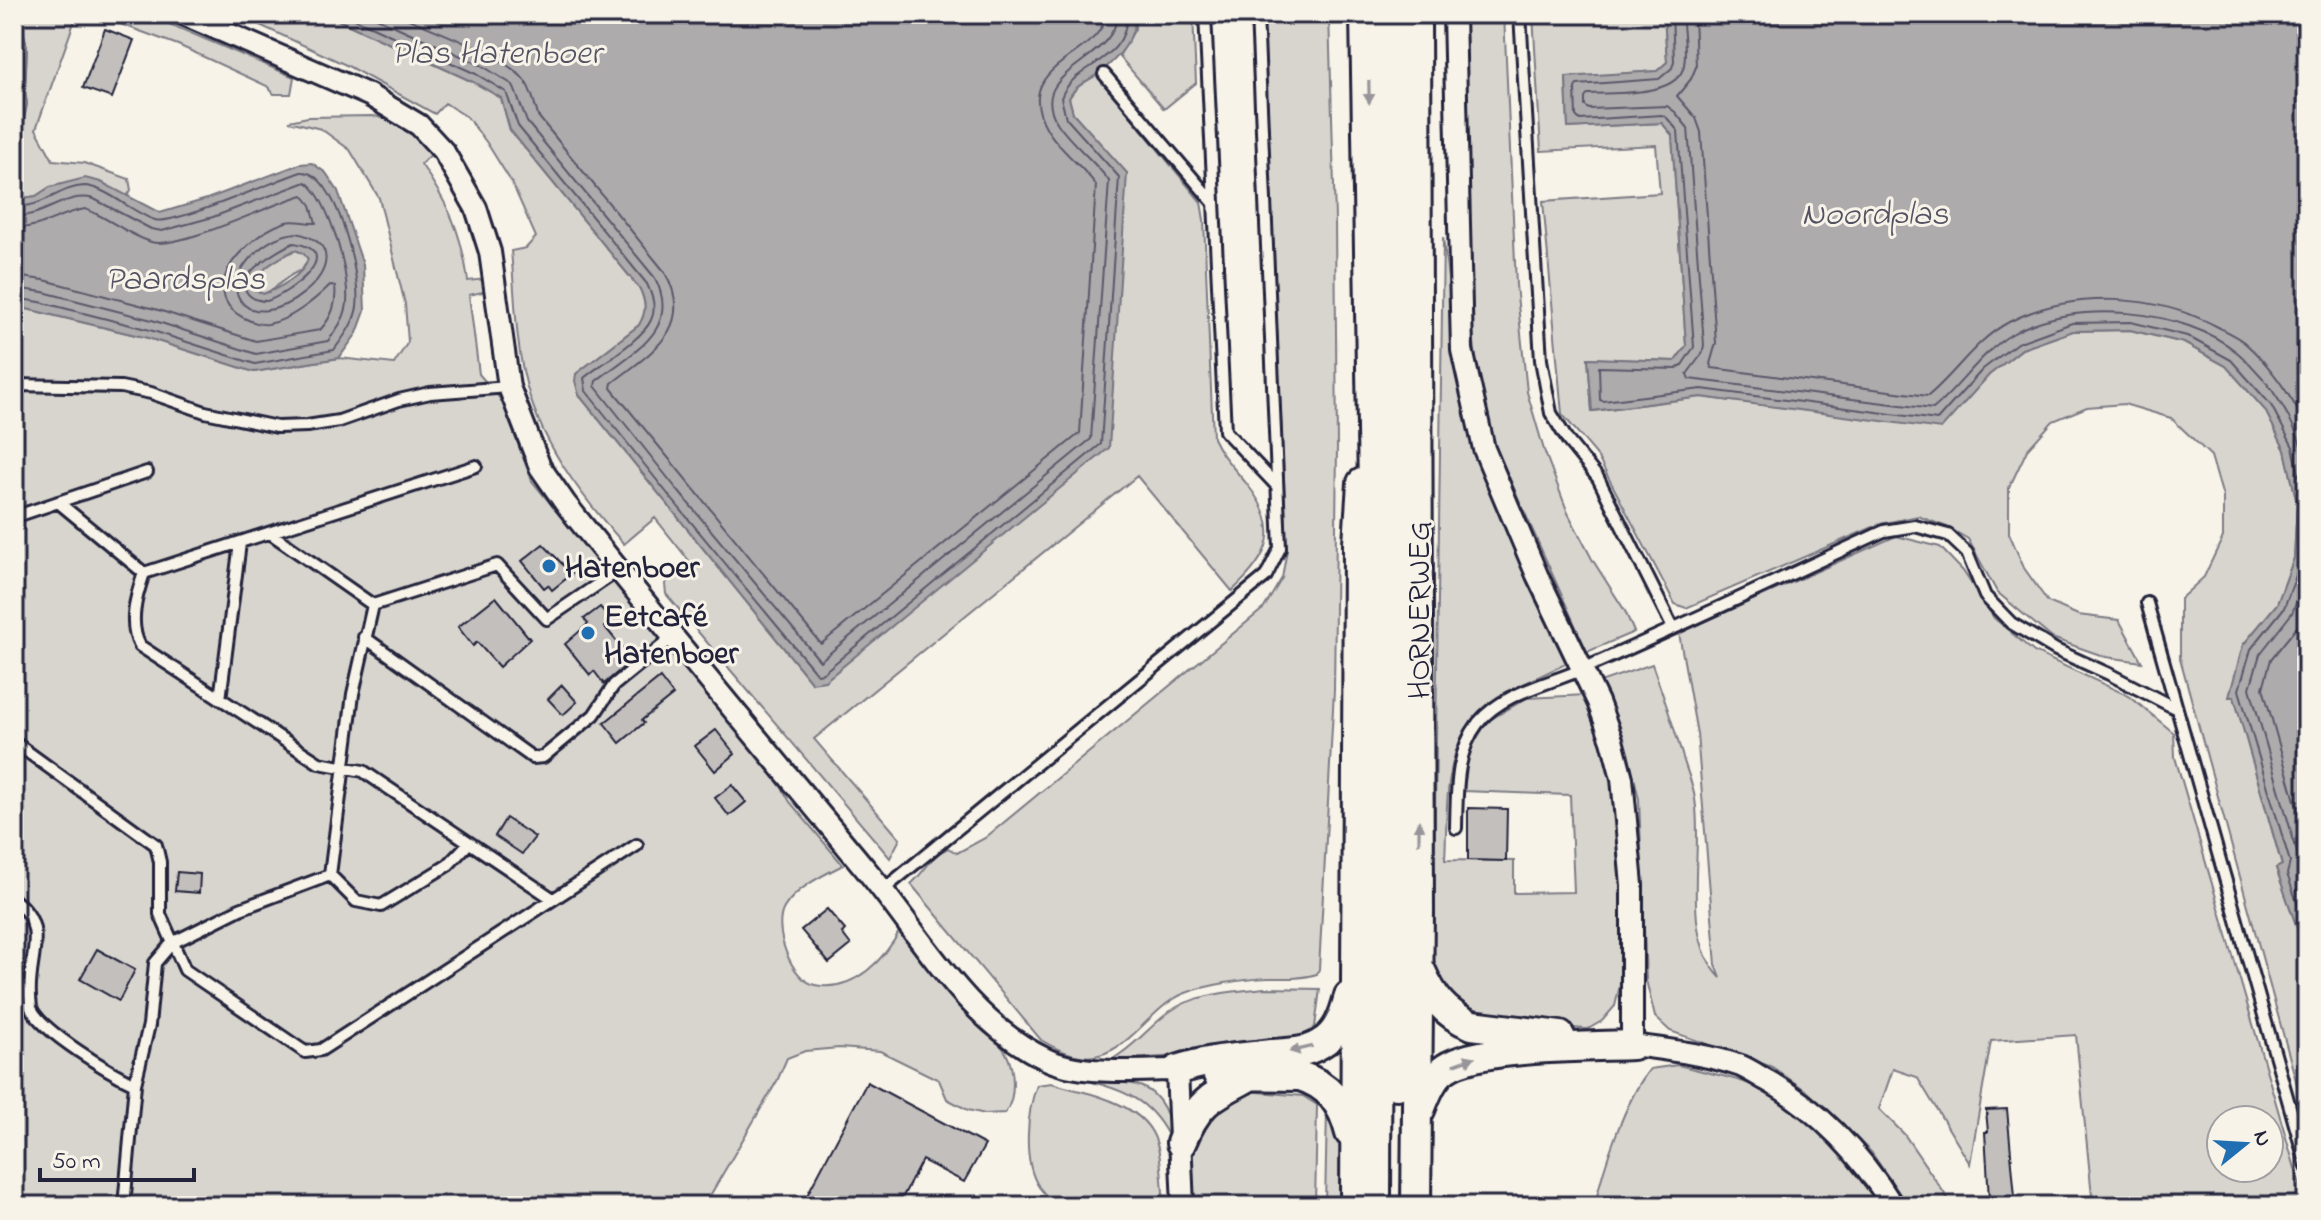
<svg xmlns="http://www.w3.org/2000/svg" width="2321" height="1220" font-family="'Indie Flower',sans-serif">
	<rect width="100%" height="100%" fill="#f7f3e8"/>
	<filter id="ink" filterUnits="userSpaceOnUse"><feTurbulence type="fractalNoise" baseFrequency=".0125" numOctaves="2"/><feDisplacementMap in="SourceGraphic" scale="16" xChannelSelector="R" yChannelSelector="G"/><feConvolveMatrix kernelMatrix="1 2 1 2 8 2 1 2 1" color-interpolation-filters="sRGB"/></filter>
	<g filter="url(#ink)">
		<path fill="#d8d5cf" stroke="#7d7c85" stroke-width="2" fill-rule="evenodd" d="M19 14H77L36 129 53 160 84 163 129 179 131 190 126 198 101 182 50 187 36 196 18 199 14 192V167L27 104 25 91 27 47Z
			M93 14H146L294 77 291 94H274L267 86 178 45Z
			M236 14H325L473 82 501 98 510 130 640 289C646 303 647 311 639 325L576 374 579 395 812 683 1127 173 1073 113 1069 98C1076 86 1085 82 1097 75L1201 202 1204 220 1213 438C1221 456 1234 468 1246 483 1283 528 1271 555 1232 591L1137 476 814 739 900 839 890 858 666 594 665 584 690 562 655 518 624 544C580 495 538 440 524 375 515 335 515 292 511 251L526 248 536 237 512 183 487 143 467 117 445 103 435 114 346 65Z
			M1135 14H1193L1196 83 1164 109 1119 56 1135 29Z
			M1263 14H1329L1335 220 1337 446 1334 690 1319 969 1317 974C1301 979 1284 978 1268 978 1245 979 1205 985 1183 994 1151 1008 1133 1046 1099 1055 1080 1061 1058 1050 1041 1040L911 884C925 872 931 855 948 848L957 853 985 838 1264 608 1282 578 1287 550Z
			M1464 14H1504L1516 285 1527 392 1544 450 1568 513 1592 559 1625 611 1634 632 1587 652 1492 439 1478 377 1467 279Z
			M1533 14H1664L1667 62 1657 71 1566 78 1568 128 1662 123 1672 135 1686 346 1675 361 1588 358 1592 411 1701 397 1941 428 1989 375 2022 349 2073 331 2130 330 2184 343 2226 366 2265 410 2285 450 2297 503 2294 558 2277 604 2243 645 2230 697 2234 696 2282 866 2276 868 2307 956V1121L2180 658V599L2204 577 2223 537V497L2211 456 2171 418 2124 404 2087 407 2053 421 2027 450 2009 488V533L2024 568 2048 602 2078 615 2119 620 2142 662 2106 657 2052 638 1997 592 1968 539 1947 527 1918 516 1880 524 1686 608 1675 604 1596 454 1562 414 1543 201 1660 193 1656 145 1541 151Z
			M372 116C398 118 416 135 433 153L421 164C449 206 461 230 468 281L486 279 487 291 469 295 479 374 502 401 532 481 602 567 676 651 782 788 790 802 843 865C823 875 796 888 784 908 772 928 791 980 815 985 854 993 886 958 901 928 925 960 948 993 975 1023 984 1034 1000 1041 1006 1053 1015 1070 1016 1098 1005 1113L985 1114 968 1110 947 1099 939 1080 880 1051 839 1048 805 1051 787 1058 777 1081 704 1206H14V306L148 338 254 372 339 358 394 364 408 342 405 304 379 198 350 150 321 129 289 121 308 117Z
			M1443 237 1463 403 1474 444 1569 662C1542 676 1512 687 1488 705 1441 739 1448 809 1445 860L1514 861V893L1574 892 1570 795 1464 791 1469 750 1488 721 1527 698 1586 695 1613 780 1625 908 1622 977 1615 1006 1602 1021 1588 1029C1557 1027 1475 1023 1454 1003 1442 992 1438 972 1433 957Z
			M295 250 304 253 308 259 302 270C284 276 279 288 263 294L253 289C256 269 278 258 295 250Z
			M1896 536 1940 547 1963 571 1994 618 2034 652 2129 696 2174 733 2175 757 2306 1206H2093L2076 1035 1991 1041 1970 1164 1917 1077 1893 1069 1879 1109 1904 1134 1953 1206H1908L1871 1152 1808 1092 1772 1067 1670 1031 1655 1017 1646 980 1639 799 1629 756 1600 682 1652 664C1663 695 1674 726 1683 758 1687 771 1693 785 1695 799 1704 855 1679 935 1721 978L1716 965 1697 734 1679 633ZM2221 1120H2269V1168H2221Z
			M1265 988 1320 989 1315 1027 1302 1039 1215 1054 1111 1060C1134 1047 1148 1028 1169 1012 1195 993 1234 992 1265 988Z
			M1678 1065C1700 1071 1723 1075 1744 1082 1790 1098 1858 1164 1880 1206H1836L1828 1195 1765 1206H1595C1602 1169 1626 1098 1650 1069Z
			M1092 1082C1107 1083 1123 1081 1137 1085 1161 1092 1172 1118 1171 1141 1153 1104 1131 1092 1092 1082Z
			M1052 1083C1068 1089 1085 1091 1101 1097 1165 1119 1159 1147 1164 1206H1057C1051 1200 1044 1194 1039 1187 1022 1162 1027 1111 1037 1085Z
			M1247 1091 1303 1096 1317 1105 1315 1206H1194L1190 1153 1199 1121Z
			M1327 1110 1340 1142V1206H1325Z"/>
		<path fill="#aeabad" stroke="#76747f" stroke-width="2" fill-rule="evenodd" d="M14 14H19L27 47 25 91 27 104 14 167Z
			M325 14H1135C1136 39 1119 58 1099 73 1087 82 1076 84 1069 98L1073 113 1127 173 1109 448 825 681 812 683 579 395 575 381 576 374 639 325C647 311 646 303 640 289L510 130 501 98 473 82Z
			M1664 14H2307V956L2276 868 2282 865 2234 697H2229L2243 645 2277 604 2294 558 2297 503 2285 450 2265 410 2226 366 2184 343 2130 330 2073 331 2022 349 1989 375 1941 429 1701 397 1592 411 1588 358 1675 361 1686 346 1672 135 1662 123 1568 128 1566 77 1657 71 1667 62Z
			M312 163 326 173 338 191 363 265 365 311 357 333 339 358 254 372 148 338 14 306V192L18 199 36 196 50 187 85 178 101 182 160 213 207 199 300 164ZM295 250 303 253 308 259C304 275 278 289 263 294L254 289C256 269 278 259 295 250Z"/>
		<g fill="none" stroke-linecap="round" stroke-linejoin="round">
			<path stroke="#5a5969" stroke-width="2" d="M344 14 476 74 506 92 518 126 647 284C652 295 657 308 651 320 642 340 602 363 584 378L586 391 671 498 817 674 823 673 1101 444 1119 177 1066 118 1061 98C1074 62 1127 64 1127 14
				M368 14 481 65 513 85 527 122 655 278C682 331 632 352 596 381L595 386 679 492 820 661 1091 439 1109 181C1094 160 1072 145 1058 124 1023 71 1117 62 1117 14
				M397 14C426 27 509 57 525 81 532 91 535 104 538 116L664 271C697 327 652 352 612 383L611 388 821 644 1080 433 1096 185C1082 165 1059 150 1047 129 1008 62 1105 57 1105 14
				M1672 14 1674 61 1672 68 1659 79 1577 85 1575 88 1576 116 1580 120 1662 115 1667 118 1678 131 1694 347 1682 365 1676 369 1599 367 1600 400 1603 401 1702 389 1937 420 1983 369 2017 343 2072 323 2131 322 2187 336 2231 360 2271 405 2293 447 2305 501 2302 559 2284 608 2251 649 2239 690 2290 862 2287 874 2307 931
				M1682 14C1683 30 1687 49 1684 65 1678 98 1614 92 1588 94L1585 98V106L1589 109 1667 106 1675 112 1688 128 1704 345 1702 354 1687 374 1689 379 1933 409C1961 386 1980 353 2012 334 2072 298 2185 308 2238 353 2271 381 2297 423 2307 465
				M1694 14 1696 67 1691 79 1677 96 1696 118 1701 132 1716 343 1710 364 1712 368 1928 396C1956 373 1975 340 2009 322 2073 289 2157 294 2220 328 2228 333 2239 337 2246 344 2272 367 2291 396 2307 427
				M14 31C22 57 20 101 14 127
				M14 205C39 211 59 187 84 186 105 186 134 214 155 220 173 226 277 180 301 172 337 170 361 277 357 307 354 324 344 336 334 350L255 364 150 330 40 302 14 298
				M14 216C43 219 65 191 94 199L151 229 162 231 213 217 306 182C329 197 353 282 346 309 343 322 335 331 328 341L256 354 152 320 43 292 14 288
				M14 228C41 229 60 213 85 209 108 217 127 235 151 242 180 250 270 204 303 195L311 205 316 223C306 224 297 219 286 222 270 227 256 237 245 248 222 269 211 301 244 318 252 322 259 325 268 324 289 321 315 300 330 285L335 286C337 304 332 317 320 330L256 341 155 309 44 280 14 276
				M297 233C382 253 252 353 236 290 237 262 269 235 297 233Z
				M294 243C348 252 288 294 267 301 261 301 254 300 249 295 230 276 281 248 294 243Z
				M2307 575 2292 613 2260 654 2250 688 2299 859 2298 875 2307 901
				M2307 609 2301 622 2271 659 2263 688 2307 843"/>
		</g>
		<path fill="#c2bfbd" stroke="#22223b" stroke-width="2" d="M105 29 134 40 112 98 83 88Z
			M543 544 572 574 552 590 548 585 544 588 522 561Z
			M496 597 530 639 499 667 477 642 473 646 458 627Z
			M600 607 612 621 605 627 632 660 604 684 594 671 590 675 565 644 588 624 584 619Z
			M660 678 673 695 642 720 644 723 620 743 604 723Z
			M562 685 577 702 563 715 548 699Z
			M716 730 735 754 715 771 695 746Z
			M732 785 746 802 729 816 715 798Z
			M1468 808 1507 809 1506 861 1468 860Z
			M506 818 535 837 522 854 495 836Z
			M177 872 200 874 199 893 175 891Z
			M827 909 845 930 842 933 851 945 829 963 801 930Z
			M97 949 135 970 119 1001 80 979Z
			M867 1082 985 1145 964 1182 922 1160 898 1206H819L805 1199Z
			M2007 1109 2015 1197 1989 1199 1985 1132H1988L1986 1110Z"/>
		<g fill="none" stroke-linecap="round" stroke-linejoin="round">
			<defs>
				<path id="service" d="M1205 14 1225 431 1277 486
					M1520 14 1541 360 1551 413 1568 441 1598 478 1673 628
					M1104 74 1213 202
					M14 385 121 387 151 393 205 412 277 427 307 426 339 421 399 400 430 393 509 387
					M476 466 144 573C136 596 128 624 140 646L319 763 363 771 553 899
					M58 502 144 573
					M14 517 147 472
					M270 533 373 605
					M2147 603 2307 1167
					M364 637 533 758 543 757 594 715 614 685 673 637
					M220 699 240 543
					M14 742 156 845 160 862V914L185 970 305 1052 321 1050 637 845
					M1456 828C1457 793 1455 753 1478 723 1503 692 1550 684 1585 668 1686 624 1784 577 1884 531L1915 526 1948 535 1967 553 1985 596 2011 623 2056 650 2109 674 2177 709
					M330 875 356 901 381 906 448 865 469 843
					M883 890 1266 576 1280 548 1257 14
					M14 900C51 927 27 959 30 996 30 998 31 1007 31 1008 42 1032 111 1073 135 1084
					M124 1206 135 1084 149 1025 155 963 172 943 240 909 330 875 353 694 373 605 497 565 547 619 619 570"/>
				<path id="minor" d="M183 14 369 95 419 125 444 152 476 208 490 252 509 387 540 467 565 503C664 628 767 750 868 872 922 937 967 1022 1046 1059 1081 1076 1138 1070 1177 1070L1183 1206
					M1454 14 1462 350 1484 449 1537 575 1598 702 1612 740 1622 778 1632 885V1045C1668 1050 1706 1054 1741 1066 1750 1070 1759 1076 1768 1081 1821 1111 1861 1155 1893 1206"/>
				<path id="secondary" d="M1421 971C1432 996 1444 1014 1472 1025L1560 1036
					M1177 1070C1208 1059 1239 1058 1271 1054 1287 1053 1306 1053 1320 1044 1338 1034 1344 1015 1349 996
					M1218 1075 1300 1076C1329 1085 1343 1104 1350 1133
					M1420 1110C1426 1095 1432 1077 1446 1068 1478 1046 1590 1047 1632 1045
					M1181 1143C1198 1101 1211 1097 1250 1076
					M1355 1206 1358 543 1362 483
					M1416 1206 1419 910 1416 14"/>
				<path id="primary" d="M1367 14 1376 546 1374 1206
					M1397 1083 1399 14"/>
			</defs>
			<use href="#service" stroke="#22223b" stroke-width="16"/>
			<use href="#minor" stroke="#22223b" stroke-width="26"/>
			<use href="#secondary" stroke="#22223b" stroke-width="34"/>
			<use href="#primary" stroke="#22223b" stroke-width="38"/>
			<use href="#service" stroke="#f7f3e8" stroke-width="10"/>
			<use href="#minor" stroke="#f7f3e8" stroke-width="20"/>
			<use href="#secondary" stroke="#f7f3e8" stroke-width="28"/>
			<use href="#primary" stroke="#f7f3e8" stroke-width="32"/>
		</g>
		<defs><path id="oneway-solid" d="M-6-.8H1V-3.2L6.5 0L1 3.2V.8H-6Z" transform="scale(2)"/></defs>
		<g fill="#97959a">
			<use href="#oneway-solid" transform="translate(1369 92) rotate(89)"/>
			<use href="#oneway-solid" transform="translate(1419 832) rotate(-90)"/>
			<use href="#oneway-solid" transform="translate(1301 1049) rotate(167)"/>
			<use href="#oneway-solid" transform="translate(1464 1061) rotate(-20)"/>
		</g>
	</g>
	<g fill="#1f6fb2" stroke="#f7f3e8" stroke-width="3">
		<circle cx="549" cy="566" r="8"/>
		<circle cx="588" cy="633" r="8"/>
	</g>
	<g text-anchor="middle" stroke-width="6" stroke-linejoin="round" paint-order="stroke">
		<g font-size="32" font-weight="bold" fill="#22223b" stroke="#f7f3e8" text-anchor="start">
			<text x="565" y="577">Hatenboer</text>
			<text x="604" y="626">Eetcafé<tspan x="604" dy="37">Hatenboer</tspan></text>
		</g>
		<g font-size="32" fill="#22223b" stroke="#f7f3e8">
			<text transform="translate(1418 610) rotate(-90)" y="11">HORNERWEG</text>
		</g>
		<g font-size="34" font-style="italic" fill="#535263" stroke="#f7f3e8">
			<text x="496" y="63">Plas Hatenboer</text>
			<text x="1875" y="224">Noordplas</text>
			<text x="185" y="289">Paardsplas</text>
		</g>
	</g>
	<rect width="2321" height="1220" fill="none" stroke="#f7f3e8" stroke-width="48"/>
	<rect x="24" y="24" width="2273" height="1172" fill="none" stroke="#22223b" stroke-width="3" filter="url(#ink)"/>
	<g transform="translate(2245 1144) rotate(72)"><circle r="38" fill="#f7f3e8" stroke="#a29fa3" stroke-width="2"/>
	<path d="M0-6L14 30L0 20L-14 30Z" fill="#1f6fb2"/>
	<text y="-12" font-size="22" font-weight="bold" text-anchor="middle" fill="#22223b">N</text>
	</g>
	<path d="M40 1168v12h154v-12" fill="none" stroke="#22223b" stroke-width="4"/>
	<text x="52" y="1168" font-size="24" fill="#22223b" stroke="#f7f3e8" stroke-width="6" paint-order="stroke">50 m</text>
</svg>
